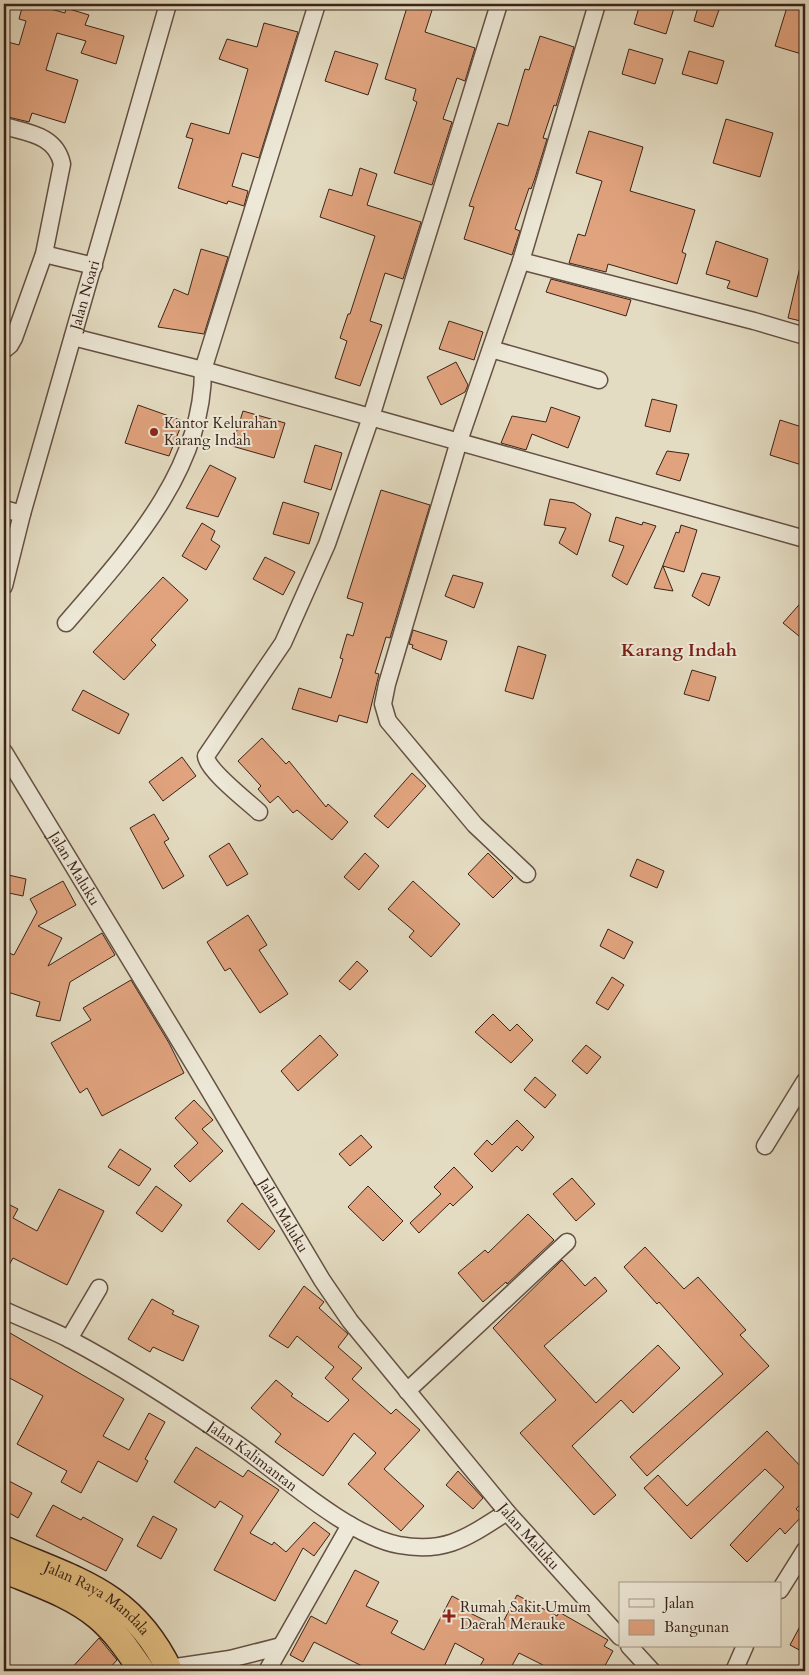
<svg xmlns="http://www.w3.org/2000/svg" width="809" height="1675" font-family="Cardo,serif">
	<rect width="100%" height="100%" fill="#e4dcc2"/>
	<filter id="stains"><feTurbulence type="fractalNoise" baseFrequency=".004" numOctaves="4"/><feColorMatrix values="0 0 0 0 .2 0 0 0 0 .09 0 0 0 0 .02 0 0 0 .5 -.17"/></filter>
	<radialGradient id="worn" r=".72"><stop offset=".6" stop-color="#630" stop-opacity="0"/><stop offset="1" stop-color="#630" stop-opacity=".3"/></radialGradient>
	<path fill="#e0a37e" stroke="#3b2319" d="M23 4H33L65 13 66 8 89 15 85 25 124 36 116 64 81 53 86 41 57 33 46 70 78 80 65 123 32 113 29 122 4 116V41L19 45 26 21 19 19Z
		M408 4H434L425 32 475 48 465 81 457 78 443 119 452 122 432 185 394 173 417 102 413 100 416 89 385 79Z
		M640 4H658L674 8 666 34 634 24Z
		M699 4H721L713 27 694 21Z
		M788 4H805V55L775 46Z
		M264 23 298 32 259 158 242 153 232 186 248 191 244 206 228 201 227 204 178 188 193 139 186 137 191 123 229 134 248 69 219 59 227 39 257 47Z
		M540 36 574 47 556 106 554 105 543 138 547 139 535 178 531 189 529 188 515 229 520 231 512 255 464 239 474 207 469 206 498 123 508 126 525 69 529 70Z
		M629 49 663 59 655 84 622 74Z
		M335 51 378 64 368 95 325 81Z
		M689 51 724 61 717 84 682 74Z
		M726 119 773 133 760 177 713 163Z
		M589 131 643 147 630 191 695 210 682 252 686 254 677 284 608 264 606 272 569 263 578 234 585 236 602 181 576 173Z
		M360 168 377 174 367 205 421 222 403 279 385 273 370 321 382 325 360 386 335 378 347 341 340 338 348 314H350L375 236 320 217 329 189 352 196Z
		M716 241 768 259 757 297 727 288 730 281 706 274Z
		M201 249 228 257 204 334 158 327 174 289 188 295Z
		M800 267H805V322L788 318Z
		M551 279 631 300 626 316 546 292Z
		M449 321 483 332 474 360 439 349Z
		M456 362 468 385 465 392 441 405 427 377Z
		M652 399 677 405 670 432 645 426Z
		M138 405 183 421 169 456 125 443Z
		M551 407 580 417 568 448 532 434 526 450 501 443 512 416 546 422Z
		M243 411 285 423 274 458 232 446Z
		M780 420 805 428V466L770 455Z
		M315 445 342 453 331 490 304 482Z
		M667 451 689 454 680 481 656 474Z
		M210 465 236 478 218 517 186 508Z
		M381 490 430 505 390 638 386 637 375 673 379 674 367 723 339 715 337 722 292 709 299 688 331 698 343 659 340 658 347 634 353 636 363 603 347 598Z
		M550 499 574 503 591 514 577 555 559 543 566 528 544 525Z
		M283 502 319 513 309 544 273 534Z
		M616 517 642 525 643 522 656 526 627 585 612 576 624 546 609 541Z
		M202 523 215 531 211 540 220 546 206 570 182 556Z
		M681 525 697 530 684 572 663 566 673 591 654 588 676 532 679 533Z
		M265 557 295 572 283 595 253 579Z
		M702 573 720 577 709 606 692 596Z
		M453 575 483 583 474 608 445 596Z
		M163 577 188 600 151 640 156 645 124 680 93 652Z
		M805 598V641L783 623Z
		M413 630 447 641 441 660 412 648 413 645 409 644Z
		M518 646 546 655 533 699 505 691Z
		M692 670 716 677 709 701 684 694Z
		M83 690 129 714 119 734 72 710Z
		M262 738 286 764 289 761 326 807 328 804 348 822 332 840 297 810 293 813 278 796 270 803 258 789 261 786 238 761Z
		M182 757 196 776 163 801 149 782Z
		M412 773 426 786 388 828 374 816Z
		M154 814 169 839 164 842 184 876 163 889 130 828Z
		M229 843 248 874 227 886 209 856Z
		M365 853 379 866 359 890 344 877Z
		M488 853 513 878 493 898 468 874Z
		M637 859 664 871 657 888 630 876Z
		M4 874 26 879 23 896 4 892Z
		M63 881 76 905 38 926 62 938 48 966 102 933 115 955 70 982 60 1021 36 1016 40 1002 4 991V951L14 955 37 912 30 899Z
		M413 881 460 924 431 957 409 937 414 931 388 909Z
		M248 915 267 945 259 950 288 994 260 1013 230 968 225 971 207 942Z
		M608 929 633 942 624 959 600 946Z
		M357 961 368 971 350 990 339 981Z
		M612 977 624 985 608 1010 596 1003Z
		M131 980 169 1043 184 1073 102 1116 87 1088 80 1093 51 1043 91 1020 83 1008Z
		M493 1014 510 1031 517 1024 533 1040 511 1063 475 1032Z
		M320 1035 338 1055 298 1091 281 1071Z
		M586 1045 601 1057 587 1074 572 1061Z
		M535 1077 556 1095 545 1108 524 1090Z
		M194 1100 213 1120 202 1129 223 1151 190 1182 174 1166 198 1143 175 1118Z
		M517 1120 534 1137 522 1151 517 1146 492 1172 474 1154 487 1140 492 1145Z
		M361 1135 372 1147 350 1166 339 1154Z
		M120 1149 151 1169 139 1186 108 1167Z
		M454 1167 473 1187 453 1206 450 1203 419 1233 410 1223 441 1194 434 1187Z
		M572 1178 595 1204 576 1221 553 1194Z
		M156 1186 182 1205 162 1232 136 1213Z
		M368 1186 403 1221 383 1241 348 1207Z
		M59 1189 104 1211 67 1285 13 1258 4 1274V1202L18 1209 13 1218 37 1231Z
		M242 1203 275 1231 259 1250 227 1221Z
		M528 1214 554 1240 507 1284 506 1282 483 1302 458 1273 485 1250 488 1253Z
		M645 1247 684 1289 698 1277 746 1330 740 1335 769 1366 647 1476 630 1457 723 1374 659 1302 657 1304 624 1267Z
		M562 1260 585 1286 595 1277 607 1291 544 1346 596 1403 658 1345 680 1368 633 1413 621 1400 572 1446 616 1495 594 1515 520 1433 556 1400 493 1328Z
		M304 1286 324 1302 319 1308 348 1334 338 1347 362 1368 352 1379 391 1414 396 1409 420 1430 384 1469 424 1506 401 1531 348 1484 376 1453 354 1433 323 1476 275 1442 281 1434 251 1408 276 1380 293 1394 291 1396 328 1422 349 1400 325 1378 334 1367 297 1336 288 1348 269 1336Z
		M152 1299 174 1311 172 1314 199 1326 183 1361 153 1347 150 1352 128 1339Z
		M10 1333 124 1399 103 1436 129 1450 149 1413 165 1422 145 1459 148 1461 137 1482 98 1461 81 1493 61 1482 67 1471 17 1444 43 1396 4 1375V1344Z
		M767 1431 805 1471V1499L796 1509 803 1515 785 1534 780 1528 747 1562 730 1545 784 1487 765 1469 691 1539 644 1488 658 1475 687 1506Z
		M196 1447 243 1477 248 1470 279 1490 250 1533 272 1545 274 1542 286 1552 314 1522 330 1534 314 1556 303 1548 275 1601 214 1570 243 1516 220 1501 215 1508 174 1482Z
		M458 1471 483 1498 473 1509 446 1485Z
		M7 1480 32 1493 18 1518 4 1510V1486Z
		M53 1505 81 1520 83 1517 123 1539 106 1571 36 1536Z
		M153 1516 177 1529 161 1559 137 1546Z
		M355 1570 379 1582 366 1606 398 1621 391 1633 424 1650 452 1596 471 1606 468 1612 500 1628 517 1595 557 1616 559 1612 608 1640 604 1646 613 1651 602 1671H539L543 1665 519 1653 509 1671H477L484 1659 455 1643 442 1671H372L314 1642 303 1662 290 1655 311 1616 326 1624Z
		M805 1617V1653L790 1645Z
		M99 1638 117 1660 107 1671H69Z"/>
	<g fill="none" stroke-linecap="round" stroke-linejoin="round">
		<defs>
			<g id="minor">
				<path d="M4 126C28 133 56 135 62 164L44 254 14 338 10 345 4 350"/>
				<path d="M44 254 94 266"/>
				<path d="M521 261 754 321 805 336"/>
				<path d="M73 337 203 370 805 539"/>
				<path d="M491 349 599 380"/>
				<path d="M4 509 22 514"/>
				<path id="s1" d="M4 586 22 514 168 4"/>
				<path d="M66 623C128 551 203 471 203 370L317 4"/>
				<path id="s2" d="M4 752 196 1068 322 1280 350 1321 507 1512 620 1637"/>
				<path d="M259 812C247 801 207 770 206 756L283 643 327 544 371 417 499 4"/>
				<path d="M527 874 475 825 388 721 383 704 387 684 459 441 521 261 597 4"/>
				<path d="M765 1146 805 1081"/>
				<path id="s3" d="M4 1310C25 1320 48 1328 69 1339 126 1369 181 1405 233 1441 279 1472 346 1535 399 1545 447 1554 469 1536 507 1512"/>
				<path d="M69 1339 99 1288"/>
				<path d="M407 1391 567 1242"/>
				<path d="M780 1590 805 1550"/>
				<path d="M629 1646 652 1671"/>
				<path d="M169 1668 230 1659 281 1646"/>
				<path d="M267 1671 350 1525"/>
				<path d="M734 1671 745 1646"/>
			</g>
			<g id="highway">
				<path id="s4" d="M4 1549C78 1581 132 1592 170 1671"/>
				<path d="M4 1570C35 1583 72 1595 98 1617 116 1632 129 1652 142 1671"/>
			</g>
		</defs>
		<use href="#minor" stroke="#655143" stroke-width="19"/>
		<use href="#highway" stroke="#3b2319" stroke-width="28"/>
		<use href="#minor" stroke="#ede8d7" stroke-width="16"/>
		<use href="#highway" stroke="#e2be81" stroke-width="25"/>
	</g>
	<g fill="#8f2418" stroke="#ede8d7" stroke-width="2">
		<circle cx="154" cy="432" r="5"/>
		<path d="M446.5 1608.5h5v5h5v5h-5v5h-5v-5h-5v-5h5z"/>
	</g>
	<g text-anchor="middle" stroke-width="4" stroke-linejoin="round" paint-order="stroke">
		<g font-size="15" fill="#3b2319" stroke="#ede8d7">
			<text dy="5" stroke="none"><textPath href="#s1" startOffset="302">Jalan Noari</textPath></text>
			<text dy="5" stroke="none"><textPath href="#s2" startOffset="136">Jalan Maluku</textPath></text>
			<text dy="5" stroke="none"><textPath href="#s2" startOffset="541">Jalan Maluku</textPath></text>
			<text dy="5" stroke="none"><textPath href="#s3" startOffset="289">Jalan Kalimantan</textPath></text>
			<text dy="5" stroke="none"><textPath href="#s2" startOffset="946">Jalan Maluku</textPath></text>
			<text dy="5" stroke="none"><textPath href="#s4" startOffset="106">Jalan Raya Mandala</textPath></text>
		</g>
		<g font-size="15" fill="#3b2319" stroke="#ede8d7" text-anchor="start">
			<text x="164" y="428">Kantor Kelurahan<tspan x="164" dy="17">Karang Indah</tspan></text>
			<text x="460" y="1612">Rumah Sakit Umum<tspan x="460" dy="17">Daerah Merauke</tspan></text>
		</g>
		<g font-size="18" font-weight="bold" fill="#7a1f14" stroke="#ede8d7">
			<text x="679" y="656">Karang Indah</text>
		</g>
	</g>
	<rect width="809" height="1675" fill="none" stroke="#e4dcc2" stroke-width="20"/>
	<rect x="5" y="5" width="799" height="1665" fill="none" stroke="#3b2319" stroke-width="2.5"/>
	<rect x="10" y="10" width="789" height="1655" fill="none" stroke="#3b2319"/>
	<rect x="619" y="1582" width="162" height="65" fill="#ede8d7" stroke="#a6998b"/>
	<rect x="629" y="1599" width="25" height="8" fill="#ede8d7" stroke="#a6998b"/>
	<text x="664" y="1608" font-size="15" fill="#3b2319">Jalan</text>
	<rect x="629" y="1620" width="25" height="15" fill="#e0a37e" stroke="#a6998b"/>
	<text x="664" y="1632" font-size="15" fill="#3b2319">Bangunan</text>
	<rect width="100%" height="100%" filter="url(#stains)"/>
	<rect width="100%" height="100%" fill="url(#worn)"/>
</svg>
